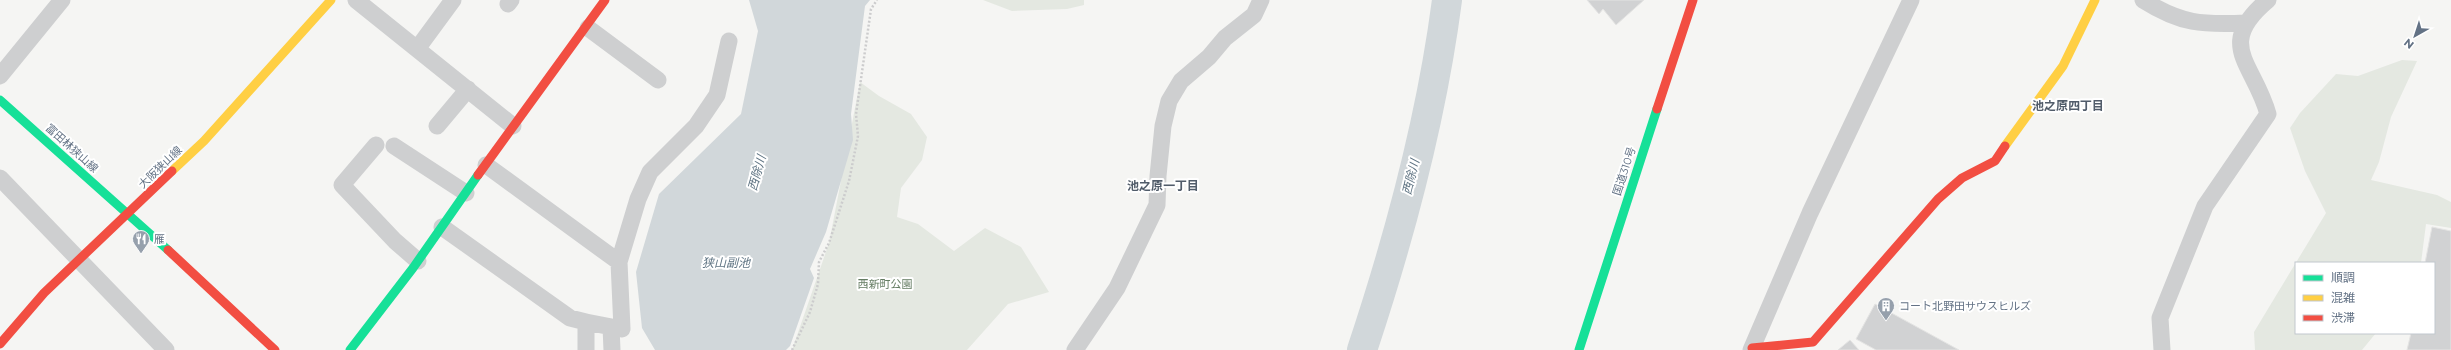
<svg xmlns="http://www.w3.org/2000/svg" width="2451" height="350" font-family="Montserrat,'Noto Sans JP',sans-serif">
	<rect width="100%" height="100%" fill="#f5f5f3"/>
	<path fill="#e4e8e1" d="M983 0H1084V5L1067 9 1012 11Z
		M2402 60 2417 61 2391 117 2379 162 2371 180 2437 195 2451 202V228L2426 224 2421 263H2296V333H2376L2362 350H2255L2254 332 2326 213 2305 171 2290 128 2300 113 2336 74 2358 76Z
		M860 82 879 96 911 114 927 137 922 160 901 188 897 217 918 224 954 251 985 228 1021 247 1049 292 1008 304 967 350H792L829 243Z"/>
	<path fill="#d1d7da" d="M749 0H870L865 6 851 114 853 140 826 232 810 269 814 278 790 346 786 350H655L642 328 636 272 659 194 741 114 758 31Z"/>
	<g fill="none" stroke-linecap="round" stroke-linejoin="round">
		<path stroke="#d1d7da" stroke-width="30" d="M1362 350C1399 239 1432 116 1447 0"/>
	</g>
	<path fill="#d1d2d3" stroke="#e4e4e3" d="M1587 0H1644L1616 25 1603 9 1599 14Z
		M2432 227 2451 231V350H2407L2411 333H2434V263H2425Z
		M1875 304 1959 350H1876L1856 339Z
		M1850 340 1859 350H1838Z"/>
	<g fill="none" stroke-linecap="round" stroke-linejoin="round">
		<path stroke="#cccccd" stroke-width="2.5" stroke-dasharray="2 2" stroke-linecap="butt" d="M792 350 810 312 818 284 819 262 829 243 849 181 858 136 856 114 871 9 877 0"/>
		<path stroke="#cecfd0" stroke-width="17" d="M356 0 513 126
			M2143 0C2181 24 2202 25 2246 23
			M508 4 511 0
			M588 28 658 80
			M417 49 453 0
			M0 76 62 0
			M437 126 468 89
			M376 145 342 185 395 241 418 261
			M394 146 466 193
			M486 165 619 262
			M0 178 166 350
			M442 227 570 318 586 322V350
			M586 322 622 329 619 262 638 199 650 172 696 126 717 95 729 41
			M611 327 612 350
			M1075 350 1117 288 1157 205 1158 176 1163 126 1169 101 1181 81 1209 57 1225 38 1254 15 1261 0
			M1751 350 1810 213 1911 0
			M2162 350 2160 318 2205 206 2268 114C2254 63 2214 45 2268 0"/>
		<path stroke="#16e098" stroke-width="9" d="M0 100 168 250
			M350 350 413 268 478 175
			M1579 350 1657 109"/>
		<path stroke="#ffcf43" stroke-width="9" d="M2005 146 2063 66 2095 0
			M172 171 204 141 331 0"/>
		<path stroke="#f24e42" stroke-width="9" d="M1657 109 1693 0
			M478 175 605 0
			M168 250 275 350
			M0 344 44 293 172 171
			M1752 348 1813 342 1938 199 1962 178 1995 161 2005 146"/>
	</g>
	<defs>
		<symbol id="restaurant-pin" viewBox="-11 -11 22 30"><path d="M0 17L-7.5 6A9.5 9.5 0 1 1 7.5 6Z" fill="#96a0ac" stroke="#fff"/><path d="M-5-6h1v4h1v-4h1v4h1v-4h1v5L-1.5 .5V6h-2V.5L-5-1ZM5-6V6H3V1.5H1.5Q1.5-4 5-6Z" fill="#fff"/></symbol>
		<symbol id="building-pin" viewBox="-11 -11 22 30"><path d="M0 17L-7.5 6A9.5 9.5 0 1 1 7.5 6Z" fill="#96a0ac" stroke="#fff"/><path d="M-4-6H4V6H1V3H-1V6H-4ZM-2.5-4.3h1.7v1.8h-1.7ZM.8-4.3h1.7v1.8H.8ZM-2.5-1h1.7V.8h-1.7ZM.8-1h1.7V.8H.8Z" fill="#fff"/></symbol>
	</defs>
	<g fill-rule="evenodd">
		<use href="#restaurant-pin" x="131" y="229" width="20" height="27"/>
		<use href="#building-pin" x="1876" y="296" width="20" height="27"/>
	</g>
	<g text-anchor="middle" stroke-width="4" stroke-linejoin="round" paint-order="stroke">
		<g font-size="11" fill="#637285" stroke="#fff">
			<text transform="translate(72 148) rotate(42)" y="4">富田林狭山線</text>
			<text transform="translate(160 167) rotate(-44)" y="4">大阪狭山線</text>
			<text transform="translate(1624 171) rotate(-72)" y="4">国道310号</text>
		</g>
		<g font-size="11" fill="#637285" stroke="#fff" text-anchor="start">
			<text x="154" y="243">雁</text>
			<text x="1899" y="310">コート北野田サウスヒルズ</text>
		</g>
		<g font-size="11" fill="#647c62" stroke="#fff">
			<text x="885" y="288">西新町公園</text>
		</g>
		<g font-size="12" font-weight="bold" fill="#515c6a" stroke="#fff">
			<text x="2068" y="110">池之原四丁目</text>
			<text x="1163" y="190">池之原一丁目</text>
		</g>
		<g font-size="12" font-style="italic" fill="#5f7483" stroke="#fff">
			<text transform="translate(757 173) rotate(-74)" y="4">西除川</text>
			<text transform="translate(1411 177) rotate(-76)" y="4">西除川</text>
			<text x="726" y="267">狭山副池</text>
		</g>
	</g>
	<rect x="2295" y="262" width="140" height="72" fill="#ffffff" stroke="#c1c7ce"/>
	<rect x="2303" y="275" width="20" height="6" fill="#16e098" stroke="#c1c7ce"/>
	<text x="2331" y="282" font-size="12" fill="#637285">順調</text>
	<rect x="2303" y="295" width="20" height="6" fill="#ffcf43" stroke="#c1c7ce"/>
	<text x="2331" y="302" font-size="12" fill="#637285">混雑</text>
	<rect x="2303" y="315" width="20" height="6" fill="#f24e42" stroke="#c1c7ce"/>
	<text x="2331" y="322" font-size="12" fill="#637285">渋滞</text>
	<g transform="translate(2415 36) rotate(219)" stroke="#ffffff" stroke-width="3" paint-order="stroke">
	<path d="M0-3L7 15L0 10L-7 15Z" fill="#637285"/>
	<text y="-6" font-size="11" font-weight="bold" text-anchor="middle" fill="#637285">N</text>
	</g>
</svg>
